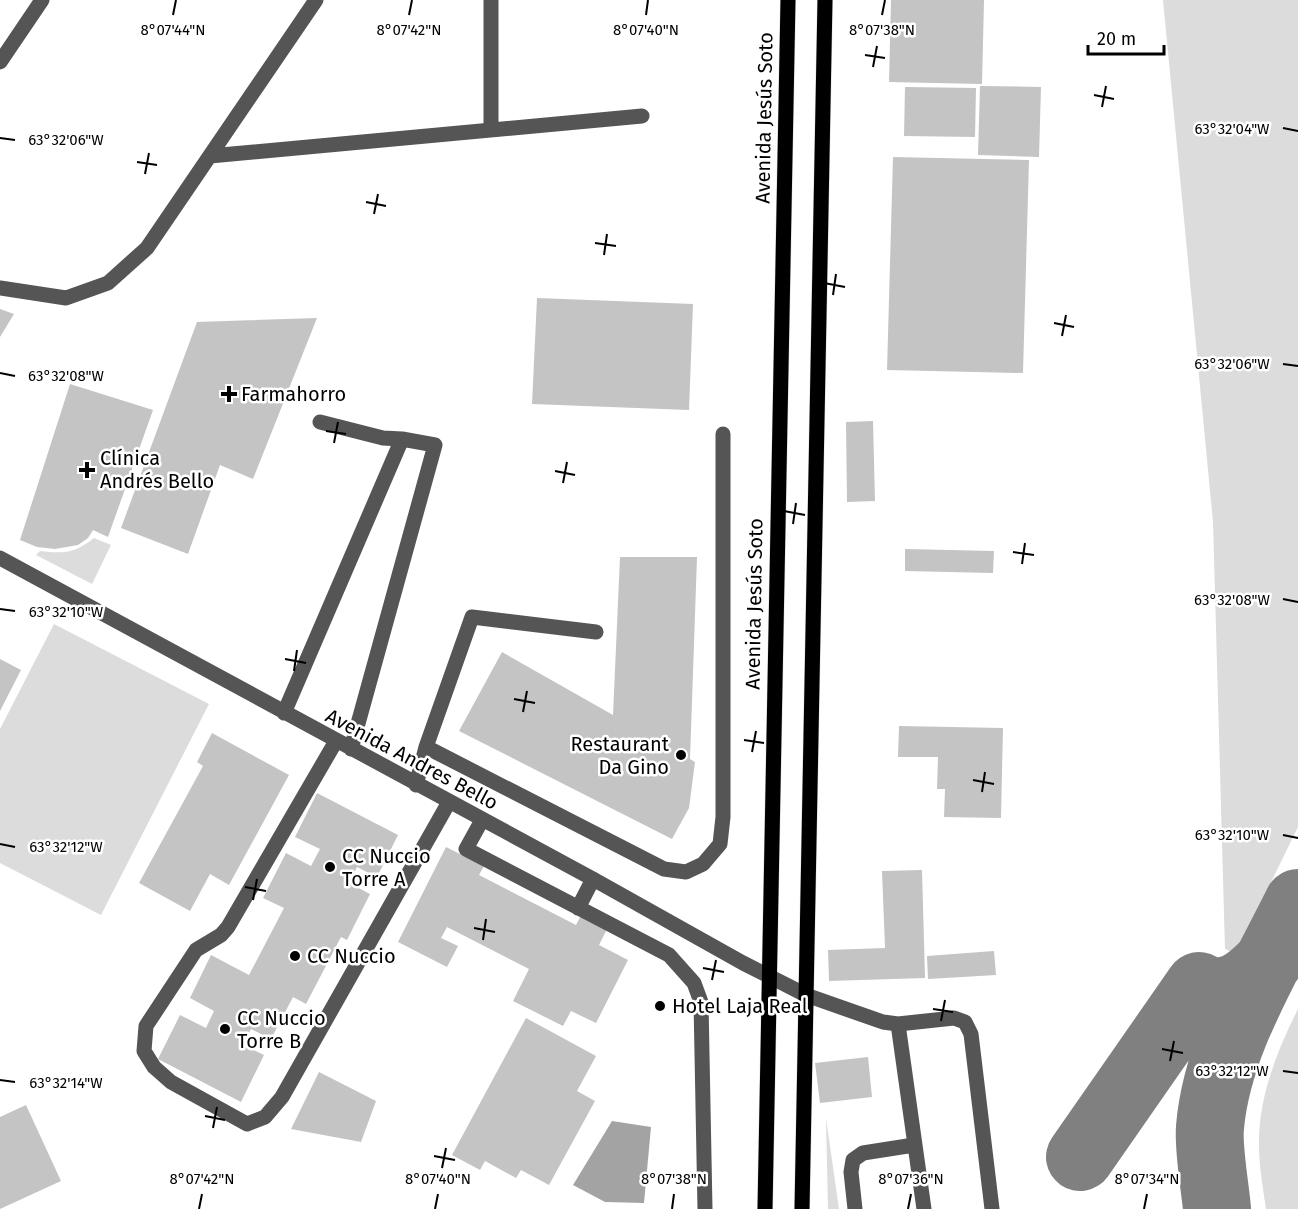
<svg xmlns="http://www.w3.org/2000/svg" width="1298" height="1209" font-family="'Fira Sans',sans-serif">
	<rect width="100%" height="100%" fill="#fff"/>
	<path fill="#dcdcdc" d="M1163 0H1298V827L1236 954 1225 949 1213 522Z
		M94 538 111 545 92 584 36 555 40 551C64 554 75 553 94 538Z
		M54 624 209 704 101 915 0 863V729Z
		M1298 1009V1209H1266C1263 1188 1259 1166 1259 1145 1258 1099 1277 1050 1298 1009Z
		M826 1118 839 1209H828Z"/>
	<path fill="#a3a3a3" d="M612 1121 651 1127 644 1203 605 1202 573 1185Z"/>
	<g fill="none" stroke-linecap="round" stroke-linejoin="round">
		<path stroke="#808080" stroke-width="68" d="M1080 1157 1199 986C1226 1002 1251 980 1269 961
			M1217 1209C1215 1186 1208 1149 1210 1127 1217 1047 1263 974 1298 903"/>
	</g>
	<path fill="#c4c4c4" d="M891 0H984L982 84 889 82Z
		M980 86 1041 87 1039 157 978 155Z
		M905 87 976 88 975 137 904 136Z
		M893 157 1029 160 1023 373 887 370Z
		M537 298 693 304 689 410 532 404Z
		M0 309 14 314 0 337Z
		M317 318 253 479 220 465 188 554 121 528 197 322Z
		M70 384 153 410 108 537 93 530 88 538 78 545 55 549 37 547 20 540Z
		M873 421 875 501 847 502 846 422Z
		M905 549 994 551 993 573 905 571Z
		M620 557H697L690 759 695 762 689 808 672 839 459 731 502 652 613 715Z
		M0 659 21 670 0 711Z
		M899 726 1003 728 1001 818 944 817 945 789H937L938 757H898Z
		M212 733 289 775 229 885 210 874 190 911 139 883 203 766 197 762Z
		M317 793 398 835 377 877 357 867 349 883 370 894 347 940 341 937 306 1004 293 997 271 1039 251 1029 243 1045 264 1055 241 1102 158 1059 180 1015 206 1028 214 1011 190 998 211 955 249 975 284 908 263 898 286 853 311 866 320 849 295 837Z
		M446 847 484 866 479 875 576 925 581 915 607 929 599 945 628 960 596 1023 571 1011 563 1026 513 1001 529 969 447 927 441 938 458 946 447 967 398 942Z
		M922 870 925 978 829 981 828 950 885 948 882 871Z
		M994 951 996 975 928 979 927 956Z
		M526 1018 596 1056 577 1091 595 1101 549 1185 521 1170 516 1178 485 1161 480 1170 452 1155Z
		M868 1057 872 1097 820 1103 815 1063Z
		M319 1072 376 1101 361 1142 291 1129Z
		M26 1105 61 1181 0 1209V1117Z"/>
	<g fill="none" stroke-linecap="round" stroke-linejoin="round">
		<defs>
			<path id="major" d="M765 1209 788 0
				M802 1209 825 0"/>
		</defs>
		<use href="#major" stroke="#dbdbdb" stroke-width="16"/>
		<path stroke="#555" stroke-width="15" d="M0 62 42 0
			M491 130V0
			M210 156 642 116
			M0 288 66 298 108 283 147 248 316 0
			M320 422 383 438 402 439 435 445 351 749
			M0 558 593 879 743 963 806 995 883 1022 898 1024 954 1018 965 1022 971 1034 992 1209
			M284 713 402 439
			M336 741 228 927 221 935 196 950 146 1026 144 1051 154 1067 171 1082 247 1124 265 1117 282 1097 449 802
			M426 747 664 869 686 872 703 864 720 844 723 817V434
			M416 785 426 747 472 617 596 632
			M482 820 466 849 669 955 694 983 701 1002 705 1209
			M578 908 593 879
			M898 1024 924 1209
			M855 1209 851 1172 853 1160 863 1153 914 1145"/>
		<use href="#major" stroke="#000" stroke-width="15"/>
	</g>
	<path fill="none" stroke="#000" stroke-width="2" d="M173 15 176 0M409 15 412 0M646 15 648 0M882 15 885 0M865 55 885 58M873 67 877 46M1094 95 1114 99M1102 107 1106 86M1283 128 1298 131M0 138 15 140M137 162 157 165M145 174 149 153M366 202 386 206M374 214 378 194M595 243 616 246M604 255 607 234M824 283 845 287M833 295 836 274M1054 323 1074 327M1062 336 1066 315M1283 364 1298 366M0 373 15 376M326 431 346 434M334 443 338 422M555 471 575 475M563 483 567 462M784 511 805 515M793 524 796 503M1013 552 1034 555M1022 564 1025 543M1283 599 1298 602M0 609 15 611M285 659 306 663M294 671 297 650M514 699 535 703M523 712 527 691M744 740 764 743M752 752 756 731M973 780 994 784M982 792 985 772M1283 835 1298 838M0 844 15 847M245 887 266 891M253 900 257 879M474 928 495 932M483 940 486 919M703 968 724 972M712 980 716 960M933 1009 953 1012M941 1021 945 1000M1162 1049 1183 1053M1170 1061 1174 1041M1283 1071 1298 1073M0 1080 15 1082M205 1116 225 1120M213 1128 217 1107M434 1156 455 1160M442 1168 446 1148M199 1209 202 1194M435 1209 438 1194M672 1209 674 1194M908 1209 911 1194M1144 1209 1147 1194"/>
	<g fill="#000" stroke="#fff" stroke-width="2">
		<path d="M226 385h6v6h6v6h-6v6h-6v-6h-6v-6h6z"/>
		<path d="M84 461h6v6h6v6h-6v6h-6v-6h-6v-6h6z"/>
		<circle cx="681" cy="755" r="6"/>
		<circle cx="330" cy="867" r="6"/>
		<circle cx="295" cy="956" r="6"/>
		<circle cx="660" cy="1006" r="6"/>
		<circle cx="225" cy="1029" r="6"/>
	</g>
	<g text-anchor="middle" stroke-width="5" stroke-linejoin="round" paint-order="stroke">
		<g font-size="20" fill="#000" stroke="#fff">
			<text transform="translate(764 118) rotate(-89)" y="7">Avenida Jesús Soto</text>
			<text transform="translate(754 604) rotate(-89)" y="7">Avenida Jesús Soto</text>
			<text transform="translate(412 759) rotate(28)" y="7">Avenida Andres Bello</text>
		</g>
		<g font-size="20" fill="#000" stroke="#fff" text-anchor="start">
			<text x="241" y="401">Farmahorro</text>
			<text x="100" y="465">Clínica<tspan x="100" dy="23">Andrés Bello</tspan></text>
			<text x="669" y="751" text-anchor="end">Restaurant<tspan x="669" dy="23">Da Gino</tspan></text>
			<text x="342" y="863">CC Nuccio<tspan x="342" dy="23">Torre A</tspan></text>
			<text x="307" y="963">CC Nuccio</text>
			<text x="672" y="1013">Hotel Laja Real</text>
			<text x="237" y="1025">CC Nuccio<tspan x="237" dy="23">Torre B</tspan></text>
		</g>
	</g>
	<g font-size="15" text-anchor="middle" fill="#000" stroke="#fff" stroke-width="5" stroke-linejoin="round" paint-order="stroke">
		<text x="173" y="35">8°07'44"N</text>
		<text x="409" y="35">8°07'42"N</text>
		<text x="646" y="35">8°07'40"N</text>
		<text x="882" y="35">8°07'38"N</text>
		<text x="1232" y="134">63°32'04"W</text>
		<text x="66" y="145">63°32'06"W</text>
		<text x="1232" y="369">63°32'06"W</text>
		<text x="66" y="381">63°32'08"W</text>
		<text x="1232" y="605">63°32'08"W</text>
		<text x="66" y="617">63°32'10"W</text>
		<text x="1232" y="840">63°32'10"W</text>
		<text x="66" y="852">63°32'12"W</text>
		<text x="1232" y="1076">63°32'12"W</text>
		<text x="66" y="1088">63°32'14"W</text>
		<text x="202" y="1184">8°07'42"N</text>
		<text x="438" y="1184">8°07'40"N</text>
		<text x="674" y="1184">8°07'38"N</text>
		<text x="911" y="1184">8°07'36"N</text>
		<text x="1147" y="1184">8°07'34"N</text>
	</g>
	<path d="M1088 45v9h76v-9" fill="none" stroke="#000000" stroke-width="3"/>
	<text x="1097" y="45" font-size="18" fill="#000000" stroke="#ffffff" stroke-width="4.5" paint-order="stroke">20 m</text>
</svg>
